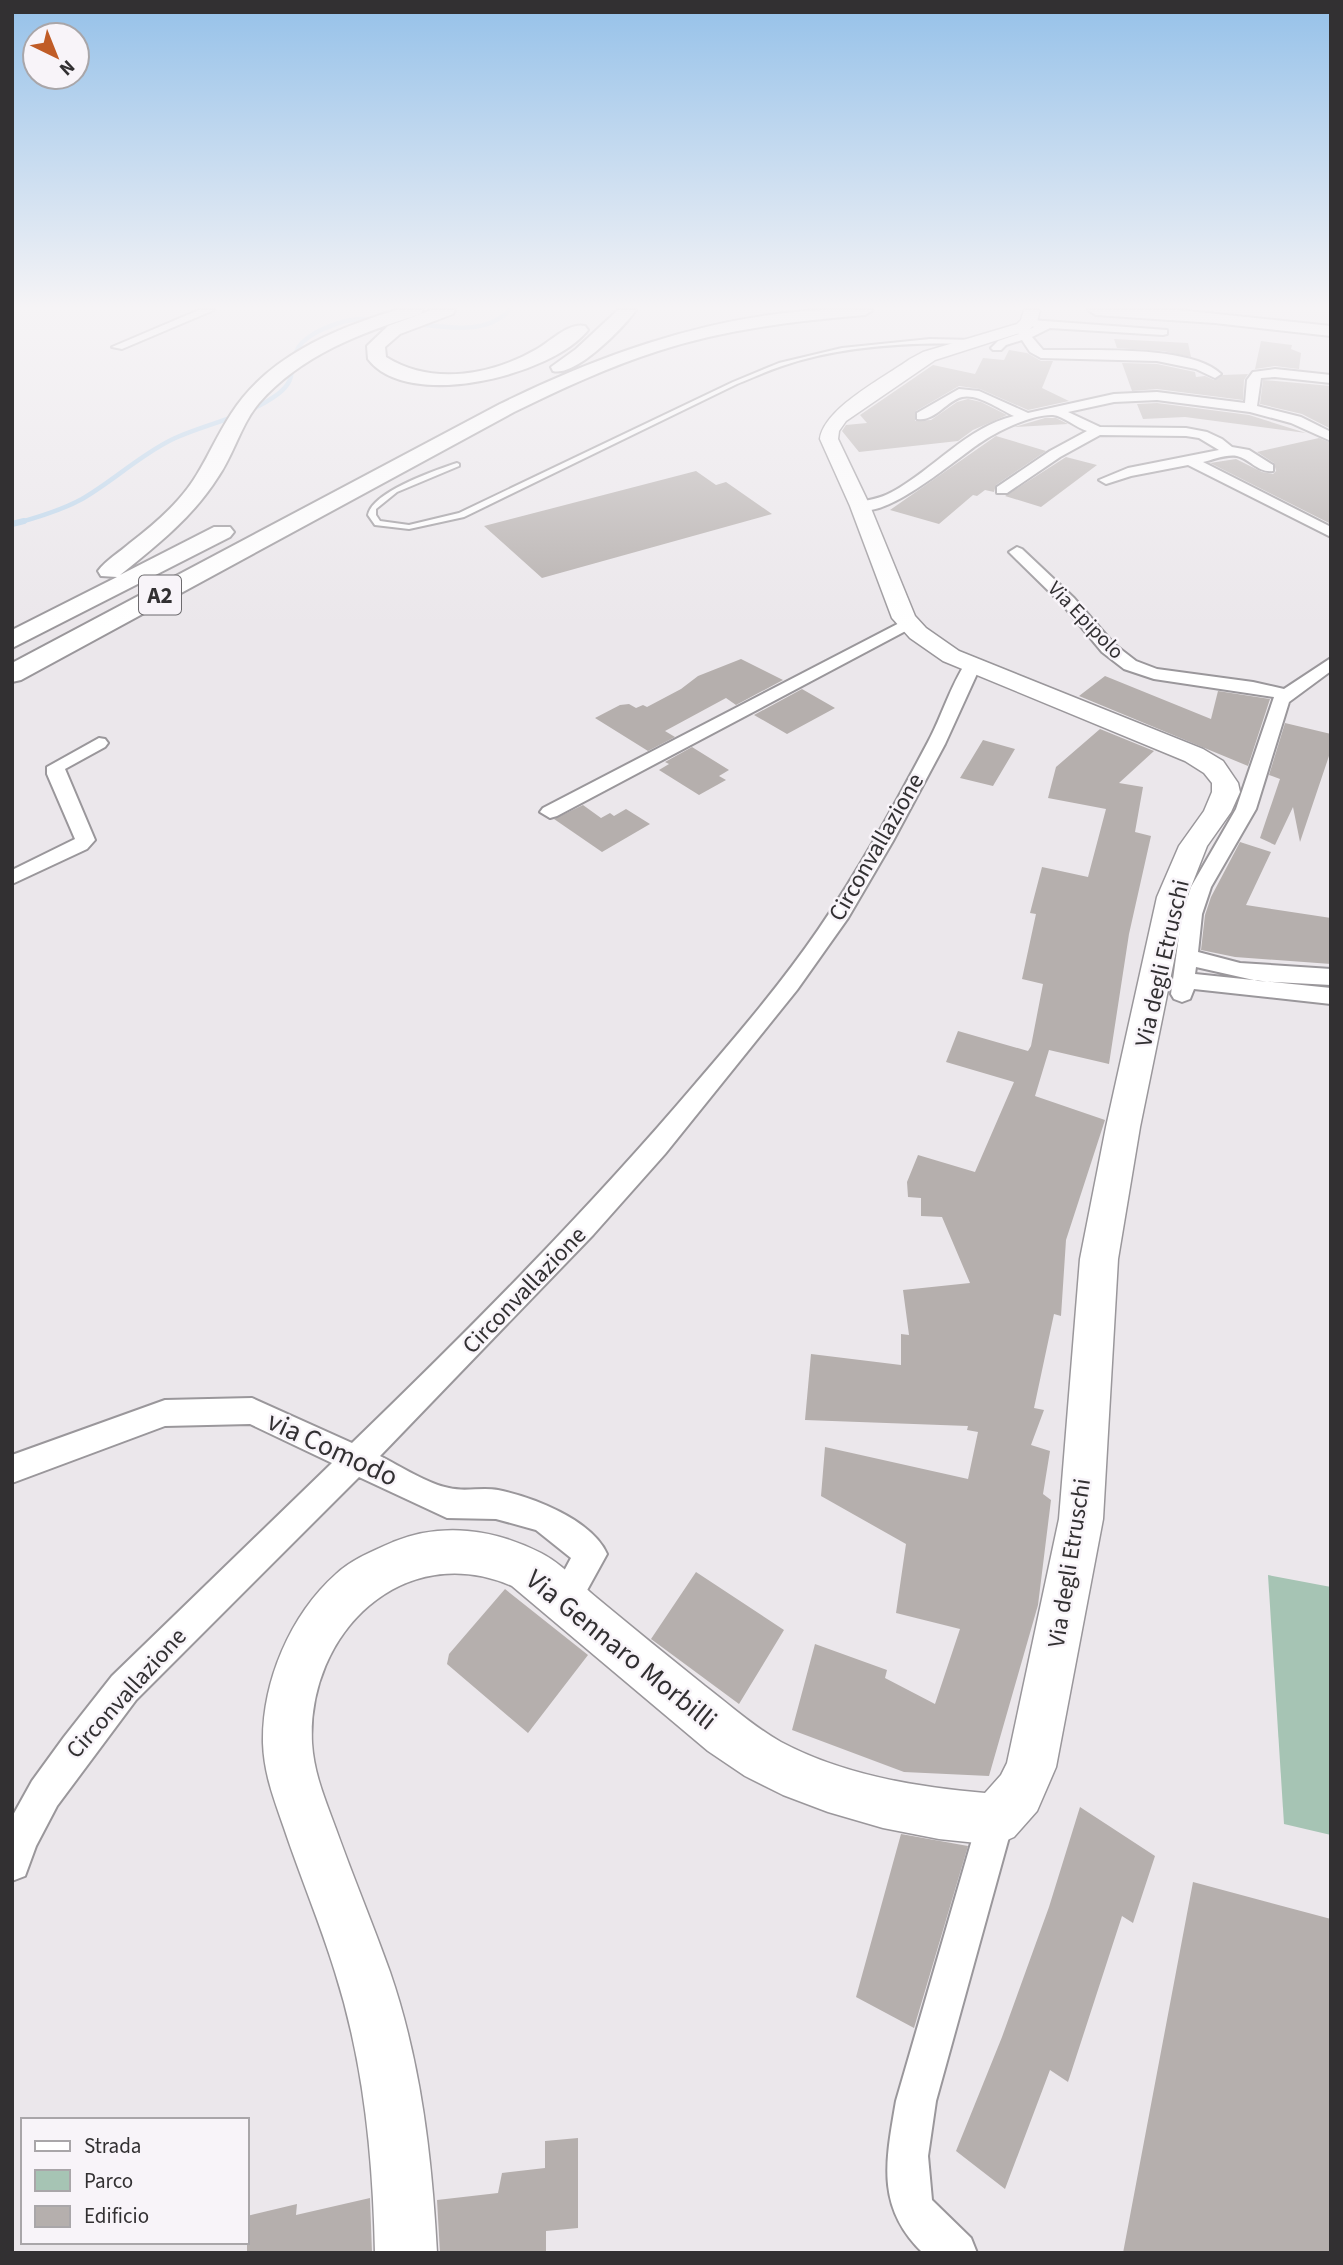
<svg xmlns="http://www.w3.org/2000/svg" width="1343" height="2265" font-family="'Source Sans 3',sans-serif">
	<rect width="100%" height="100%" fill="#ebe7eb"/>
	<path fill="#a6c4b4" d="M1268 1575 1331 1587V1835L1284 1824Z"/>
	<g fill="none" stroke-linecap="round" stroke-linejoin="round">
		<path stroke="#bad5eb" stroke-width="4.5" d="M17 523C39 517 62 510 82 499 113 481 139 456 171 440 206 423 246 418 278 394 297 379 289 370 296 352 302 336 325 328 339 323 386 306 474 351 509 310"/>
		<path stroke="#bad5eb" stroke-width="6" d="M12 524 24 521"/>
	</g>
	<path fill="#b5afad" d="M1114 339 1188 343 1191 357 1163 351 1117 348Z
		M1261 341 1292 345 1291 349 1301 353 1299 369 1275 366 1255 369Z
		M1009 350 1027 353 1041 361H1053L1042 388 1069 401 1028 410 980 389 959 386 916 411 915 421 931 420 957 402 968 399 981 402 1007 415 973 430 958 441 859 452 842 431 846 425 867 423 860 415 933 365 975 374 983 358 1004 360Z
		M1122 363 1157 364 1195 372 1196 377 1205 376 1214 380 1223 375 1248 374 1244 380 1243 400 1157 389 1132 391Z
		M1263 380 1331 386V429L1302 414 1260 404Z
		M1157 403 1249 415 1306 433 1185 417 1143 419 1137 404Z
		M1045 418H1056L1068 424 1014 427Z
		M996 436 1046 451 996 485 994 492 985 490 977 496 973 495 939 524 890 510Z
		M1319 438 1331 443V524L1210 463 1236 459 1262 472 1273 474 1276 471 1274 463 1257 452Z
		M1066 457 1097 465 1041 507 1005 496Z
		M696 471 716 485 726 482 772 514 542 578 484 526Z
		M741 659 783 680 736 705 726 698 665 731 675 737 648 751 595 718 620 705 629 704 636 708 643 705 647 707 681 689 698 676Z
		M1105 676 1211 719 1218 691 1270 699 1248 766 1079 696Z
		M802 689 835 708 787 734 754 715Z
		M1285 723 1331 734V750L1300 842 1293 807 1275 845 1260 838 1280 779 1269 775Z
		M1100 729 1154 751 1119 783 1143 787 1135 832 1151 836 1129 934 1109 1064 1049 1050 1035 1096 1105 1120 1066 1240 1061 1316 1054 1314 1034 1408 1044 1410 1031 1445 1050 1451 1043 1494 1051 1500 1038 1605 989 1776 904 1772 792 1730 815 1644 887 1670 885 1678 935 1704 960 1629 896 1613 906 1544 821 1496 825 1447 968 1479 978 1432 967 1430 968 1426 805 1420 811 1354 901 1365V1334L909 1335 903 1290 970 1283 942 1217 921 1216V1198L908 1197 907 1182 918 1155 975 1172 1014 1082 946 1062 958 1031 1028 1051 1031 1046 1043 984 1022 979 1036 914 1030 913 1042 867 1088 877 1106 809 1048 798 1056 767Z
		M983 740 1015 749 993 786 960 778Z
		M692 747 729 770 719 776 726 780 699 795 659 770 669 764 665 762Z
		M583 805 601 818 610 813 614 816 626 809 650 824 602 852 554 819Z
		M1240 842 1271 852 1246 905 1331 918V964L1235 957 1201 950 1205 915 1211 897Z
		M696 1572 784 1630 739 1704 651 1639Z
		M505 1589 588 1655 528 1733 447 1664 449 1654Z
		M1080 1807 1155 1856 1133 1923 1122 1916 1068 2082 1050 2070 1005 2189 956 2151 1002 2037 1049 1907Z
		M901 1834 968 1846 914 2028 856 1997Z
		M1193 1882 1331 1919V2253H1123Z
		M578 2138V2228L546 2231V2253H440L437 2200 498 2193 502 2173 545 2168V2141Z
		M370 2198 372 2253H247V2216L297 2204 296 2215Z"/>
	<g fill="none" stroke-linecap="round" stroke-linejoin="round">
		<defs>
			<path id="service" d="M930 339 975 340 978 342 975 344C912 342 843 345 782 366 767 371 752 378 737 384L464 517 409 529 375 525 368 515C372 492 436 470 457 463L459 464V466L397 492 376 509V515L380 521 409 525 459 513 733 382 779 363 842 348Z"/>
			<path id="minor" d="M199 310H214L122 349 112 347Z
				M1031 320 1167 330V334L1163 335 1050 328 1032 337 1043 350C1086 351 1190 344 1221 374L1215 378 1196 369 1157 361 1041 358 1030 352 1022 340 1006 345 1001 350H993L991 348 998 341 1019 334 1014 329 1016 327H1024L1028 330 1034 327 1025 323Z
				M1275 369 1331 375V383L1275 377 1261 378 1257 406 1301 417 1331 432V441L1291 423 1250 412 1157 400 1114 402 1068 412 1100 427 1186 428 1207 432 1222 439 1232 447 1249 450 1273 465V471C1258 473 1250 459 1237 456 1226 454 1213 460 1203 462L1331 527V537L1188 465 1131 476 1106 484 1099 480 1128 468 1219 450 1199 438 1186 436 1100 435 1060 457 1007 493H997V487L1050 451 1087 431C1077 428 1063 416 1053 415 1033 414 1000 430 983 441 960 455 878 529 853 506L855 503C868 500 880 499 892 492 933 470 967 427 1014 416 1001 410 977 393 962 397 946 401 935 422 917 419V413L959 389 979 391 1028 413 1114 394 1157 392 1245 403 1247 380 1253 372Z
				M1017 547 1022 549 1074 598 1114 644 1136 661 1157 669 1253 682 1284 689 1331 658V671L1289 702 1256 809 1211 887 1202 914 1198 952 1240 963 1331 969V985L1258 981 1196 967 1195 974 1331 988V1004L1194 989 1190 999 1182 1002 1174 999 1171 994 1182 914 1191 887 1236 809 1274 697 1154 679 1124 669 1102 652 1062 604 1012 555 1009 552Z
				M909 618 917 623 915 626 557 816 550 818 540 812 543 808Z
				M973 660 981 665 945 744 893 841 848 918 797 990 665 1154 593 1235 380 1456C400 1466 428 1484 449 1488 465 1492 482 1487 498 1490 533 1497 592 1520 607 1554L575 1612 564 1617 553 1612 548 1601 571 1558 536 1530 496 1519 447 1518 359 1477 136 1700 57 1806 36 1846 25 1876 12 1881V1817L32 1781 64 1737 112 1676 332 1463 250 1424 165 1426 12 1483V1455L165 1400 252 1398 352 1443C471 1328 588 1210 696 1083 738 1034 781 984 818 930 859 870 894 806 928 742 942 716 950 686 967 661Z
				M99 738 105 739 108 743 105 747 65 769 95 840 87 849 12 884V870L75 839 47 774V767Z
				M996 1801 1009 1806 1014 1819 936 2101 928 2156 932 2200 971 2238 977 2253H923C875 2207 886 2160 896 2101L978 1819 983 1806Z"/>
			<path id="secondary" d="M1024 310H1040L1037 322 1029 330 935 360 846 421 839 431 838 439 870 506 915 616 926 628 959 651 1203 749 1223 761 1238 783 1240 792 1231 812 1207 846 1187 897 1140 1127 1118 1259 1103 1519 1056 1767 1037 1811 1014 1837 996 1845 939 1839 883 1828 828 1812 783 1795 745 1776 708 1751 512 1586C403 1539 307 1633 312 1743 314 1774 325 1799 336 1829 353 1877 373 1924 390 1972 421 2062 432 2158 437 2253H375C373 2158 364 2063 335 1972 320 1923 300 1876 284 1828 274 1799 264 1774 263 1743 262 1682 290 1615 336 1574 352 1559 373 1551 393 1542 442 1522 494 1529 541 1553 561 1563 580 1584 597 1598 633 1628 669 1657 705 1686 730 1705 754 1727 781 1742 843 1775 916 1787 985 1793L1001 1775 1007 1763 1059 1519 1080 1259 1106 1127 1157 897 1179 846 1204 811 1212 792V783L1204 773 1185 761 943 661 910 638 892 618 850 506 820 439C824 408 885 377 910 359L923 352 1017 324 1021 320Z"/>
			<path id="motorway" d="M396 310H423L421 314 430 310H455L453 314 400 334 385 347 386 357C432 386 492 375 537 349 551 341 569 322 585 326L588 330C553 375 408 412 368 359L367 346 388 326 421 314C362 332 301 355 259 403 241 424 234 454 218 477 193 517 156 546 120 575L214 527H230L234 532 230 537 12 648V630L117 577 101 576 98 571C106 560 120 552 130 543 147 530 164 516 178 500 202 474 212 443 231 414 267 357 334 329 396 310Z
				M618 310H636C623 328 576 377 553 371L551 367 576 349Z
				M873 310 865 315C795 321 725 329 658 351 608 367 561 389 514 412L21 680 12 682V663L500 404C596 357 697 320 804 311 827 309 851 310 873 310Z
				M1088 310H1179L1331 326V336L1215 323 1096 315Z"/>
		</defs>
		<use href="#service" stroke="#9a979b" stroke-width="4"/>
		<use href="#minor" stroke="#9a979b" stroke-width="4"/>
		<use href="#secondary" stroke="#9a979b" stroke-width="3"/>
		<use href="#motorway" stroke="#9a979b" stroke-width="4"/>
		<use href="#service" fill="#fff" fill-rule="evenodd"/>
		<use href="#minor" fill="#fff" fill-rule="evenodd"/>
		<use href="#secondary" fill="#fff" fill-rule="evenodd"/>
		<use href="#motorway" fill="#fff" fill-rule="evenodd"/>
	</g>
	<linearGradient id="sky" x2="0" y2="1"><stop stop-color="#95c1e9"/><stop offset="0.49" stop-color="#f6f4f6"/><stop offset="1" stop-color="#f6f4f6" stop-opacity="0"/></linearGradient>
	<rect width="1343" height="627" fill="url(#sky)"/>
	<g text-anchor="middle" stroke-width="5" stroke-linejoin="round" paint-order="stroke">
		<g font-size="21" fill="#323032" stroke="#f8f4f9">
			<text transform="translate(1086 620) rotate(46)" y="7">Via Epipolo</text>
		</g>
		<rect fill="#f8f4f9" stroke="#6d6b6e" stroke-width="2" x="139" y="575.5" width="42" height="39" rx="5"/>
		<g font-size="23" font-weight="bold" fill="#323032">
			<text x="160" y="603">A2</text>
		</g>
		<g font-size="24" fill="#323032" stroke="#f8f4f9">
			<text transform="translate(876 847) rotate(-60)" y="8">Circonvallazione</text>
			<text transform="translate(1162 963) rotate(-77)" y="8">Via degli Etruschi</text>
			<text transform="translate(524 1290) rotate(-46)" y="8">Circonvallazione</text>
			<text transform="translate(1069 1563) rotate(-81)" y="8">Via degli Etruschi</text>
			<text transform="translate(126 1693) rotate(-48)" y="8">Circonvallazione</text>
		</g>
		<g font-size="28" fill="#323032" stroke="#f8f4f9">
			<text transform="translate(333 1448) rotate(25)" y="10">via Comodo</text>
			<text transform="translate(622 1649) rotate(39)" y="10">Via Gennaro Morbilli</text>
		</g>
	</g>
	<rect width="1343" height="2265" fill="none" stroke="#323032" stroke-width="28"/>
	<rect x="21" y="2118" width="228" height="126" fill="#f8f4f9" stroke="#a9a6a9" stroke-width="2"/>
	<rect x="35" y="2141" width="35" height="10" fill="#ffffff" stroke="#a9a6a9" stroke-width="2"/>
	<text x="84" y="2153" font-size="21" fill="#323032">Strada</text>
	<rect x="35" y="2170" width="35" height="21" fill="#a6c4b4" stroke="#a9a6a9" stroke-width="2"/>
	<text x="84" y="2188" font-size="21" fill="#323032">Parco</text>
	<rect x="35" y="2206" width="35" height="21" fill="#b5afad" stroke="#a9a6a9" stroke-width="2"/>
	<text x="84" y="2223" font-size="21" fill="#323032">Edificio</text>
	<g transform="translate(56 56) rotate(137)"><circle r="33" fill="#f8f4f9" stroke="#a9a6a9" stroke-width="2"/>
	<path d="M0-5L12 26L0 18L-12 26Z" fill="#c05c27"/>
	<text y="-10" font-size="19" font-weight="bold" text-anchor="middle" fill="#323032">N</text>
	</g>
</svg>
